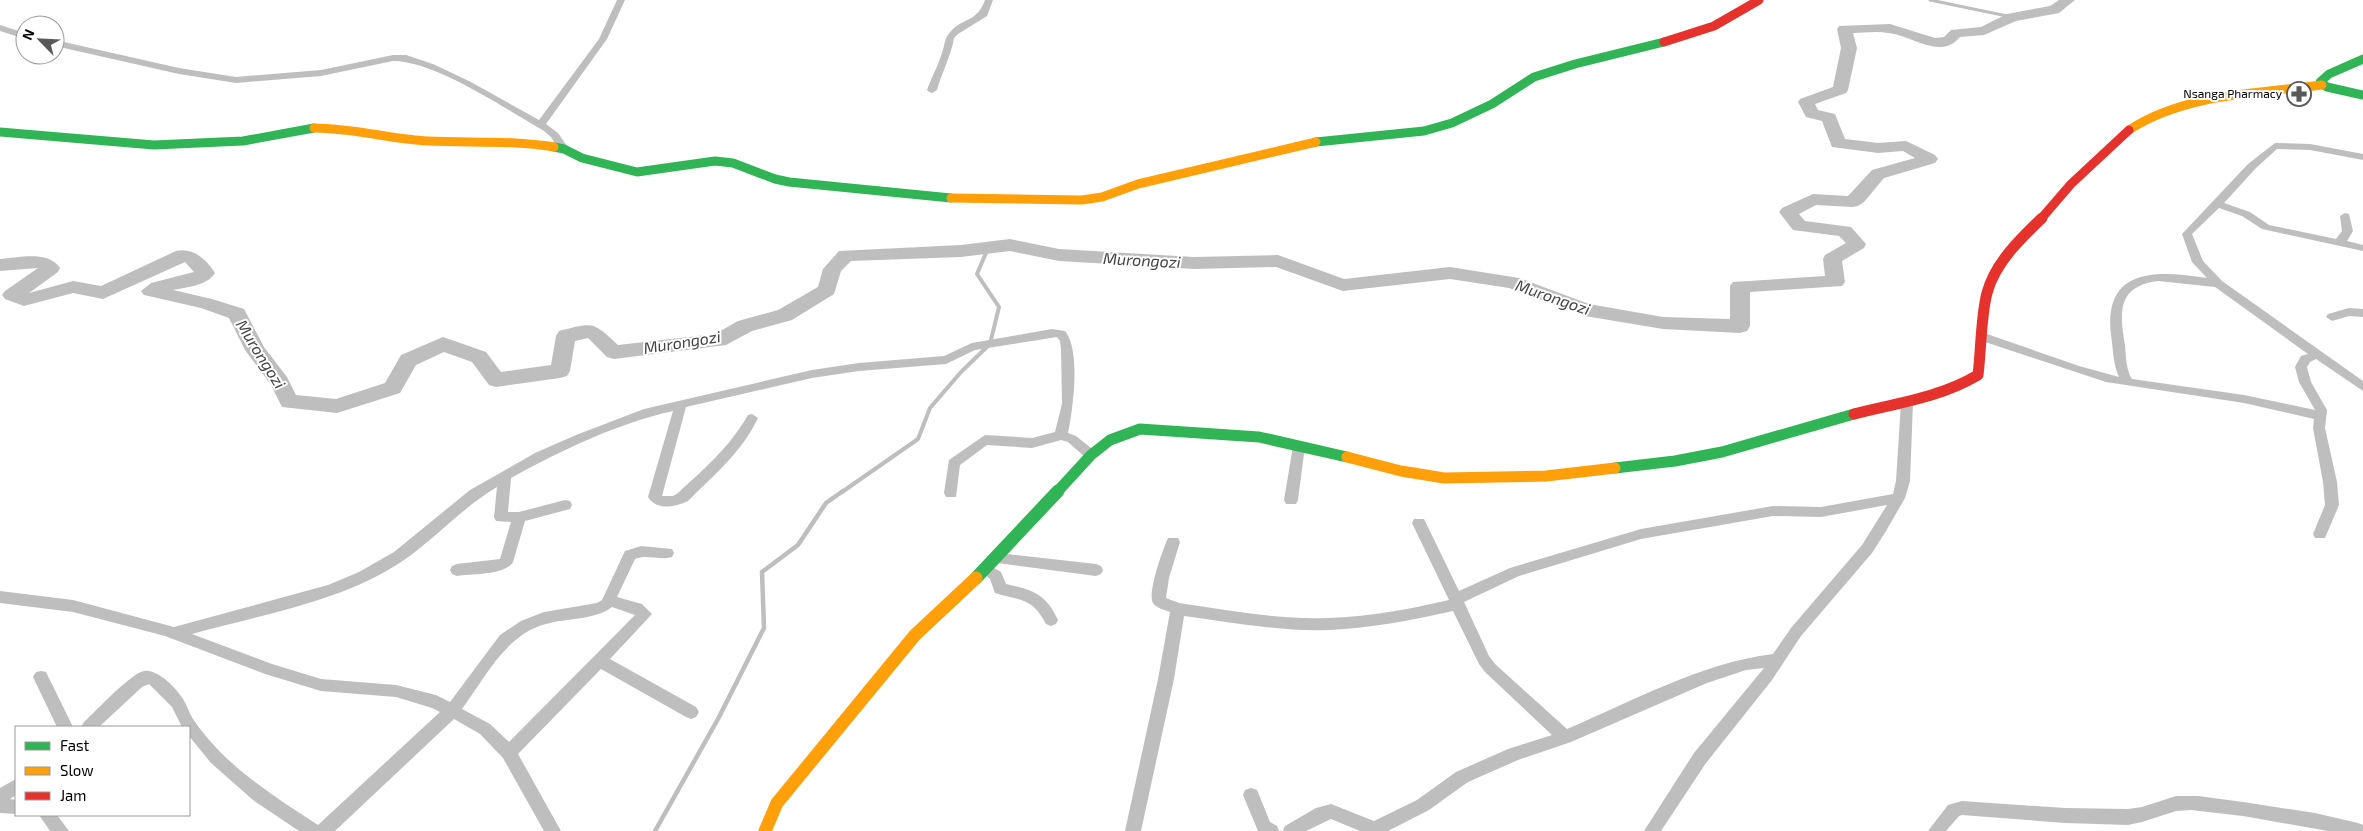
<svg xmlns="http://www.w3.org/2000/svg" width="2363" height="831" font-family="'Exo 2',sans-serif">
	<rect width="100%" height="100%" fill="#fff"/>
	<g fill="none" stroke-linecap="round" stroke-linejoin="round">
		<path stroke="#bebebe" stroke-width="3" d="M1930 0 2012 17"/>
		<path stroke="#bebebe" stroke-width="4" d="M842 492 918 439 930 408 961 372 990 344 999 307 977 274 988 248"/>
		<path stroke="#bebebe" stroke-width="4.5" d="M655 831 718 719 764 628 762 572 798 545 826 503 843 491"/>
		<path fill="#bebebe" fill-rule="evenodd" d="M2059 0H2075L2059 13 2016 21 1984 35 1960 37C1940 61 1912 35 1888 33 1877 31 1864 33 1853 33L1857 48 1848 90 1846 93 1815 104 1818 110 1835 114 1845 139 1878 143 1906 141 1935 155 1938 159 1935 163 1884 178 1864 202 1858 206 1852 207 1816 205 1799 214 1805 221 1851 227 1866 244 1864 248 1842 261 1845 282 1842 286 1750 292V326L1747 331 1740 333 1663 329 1585 316 1509 288 1450 279 1343 291 1276 267 1194 269 1059 261 1010 251 961 257 851 261 841 271 834 294 792 320 752 331 726 345 614 359 607 357 588 338 575 341 570 371 567 376 560 378 496 387 489 385 472 362 444 352 416 365 400 393 337 413 282 407 271 385 245 350 229 318 201 308 144 295 141 291 151 283 194 272 185 262 103 299 73 293 24 306 5 299 2 295 5 291 38 268 0 271V259C18 258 48 250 60 268L58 272 29 293 73 281 101 286 176 251C193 247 207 260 215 273 207 286 187 287 173 290L212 299 244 309 264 347 287 377 296 395 336 399 385 383 401 355 443 337 486 352 501 372 551 365 556 336 559 331C593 322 593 321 618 345L715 334 738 321 778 310 818 287 823 269 839 251 961 245 1010 239 1059 249 1194 257 1278 255 1344 279 1450 267 1519 278 1589 304 1663 317 1730 319V286L1733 282 1825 276 1823 259 1825 255 1846 243 1839 236 1793 230 1779 212 1782 208 1813 194 1848 196 1872 170 1915 158 1903 151 1878 153 1832 147 1822 121 1806 117 1798 102 1800 99 1833 87 1841 48 1837 29 1839 26 1890 24 1935 38 1944 37 1951 30 1981 27 2007 14 2050 6Z"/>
		<path fill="#bebebe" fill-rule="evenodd" d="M617 0H625L607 39 546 124 558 133 569 149 564 152 560 151 551 137 544 131C505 109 436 61 393 61L321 76 236 83 179 74 55 46V40L179 68 236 77 321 70 393 55H406L433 64 469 81 539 120 599 39Z
			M985 0H993L987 16 958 34 954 38C951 56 942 72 937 90L932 93 929 92 927 90C932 76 938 66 942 53 945 45 944 38 951 31 965 17 977 22 985 0Z
			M0 25 25 33V39L0 31Z
			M2275 143 2310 144 2363 154V160L2310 150 2277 149 2256 168 2224 203 2250 212 2269 225 2336 239 2342 231 2340 216 2345 213 2349 214 2353 231 2347 241 2363 245V251L2262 229 2242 216 2219 208 2192 234 2203 261 2222 281 2363 381V391L2316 359 2310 362 2307 367 2311 382 2327 410 2325 428 2337 482 2339 505 2325 538H2315L2313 534 2325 505 2323 482 2313 428 2314 419 2244 403 2106 382 1979 340 1977 337 1983 333 1987 334 2079 366 2119 377C2113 365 2113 348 2111 335 2103 267 2157 270 2207 278L2192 262 2182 234 2248 164ZM2158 281 2215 287 2308 354 2301 356 2295 367 2299 382 2315 410 2244 395 2132 379C2126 370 2126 356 2125 345 2119 311 2118 286 2158 281Z
			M2349 308 2363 309V317L2349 316 2332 321 2326 317 2328 314Z
			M1052 329 1065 331C1081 350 1073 409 1068 433L1076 436 1096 452 1097 455 1096 458H1086L1068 442 1061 440 1032 448 987 445 960 465 956 497H946L944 493 949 460 985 435 1032 438 1055 432 1062 404 1061 349 1060 341 1057 337 975 350 946 364 859 371 812 378 686 407 662 496H673L678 493C705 468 729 448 748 415L752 414 758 418C742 452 714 475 688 501 675 507 657 511 648 497L673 411C616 424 562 450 511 478L508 512H519L565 500 570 501 572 505 570 509 525 521 513 562C506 575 471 574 457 576L452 574 450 570 452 566 457 564 500 559 511 522 496 521 494 517 497 487C463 507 437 537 404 560 345 601 260 615 192 634L272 664 321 679 396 685 436 695 450 702 500 635 521 621 544 612 597 603 602 600 625 551 641 546 672 549 674 553 672 557C660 561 647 554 635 559L617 597 642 604 652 614 610 659 696 707 699 712 696 717 691 719 686 717 601 669 518 754 561 831H544L503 758 480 734 454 719 335 831H299L253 800 211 763 189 736V727H182L172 707 149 684 142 687 99 727H81L84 722C95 712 131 673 144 671 158 669 176 688 183 699 187 705 189 713 193 719 224 765 273 796 318 825L440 712 432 708 396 697 321 691 265 674 165 636 73 612 0 603V591L73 600 174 627 328 585 359 572 394 552 470 490 500 473 535 453 576 435 644 409 812 370 859 363 944 356 972 343ZM612 607 635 615 509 742 490 724 462 709C485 678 506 634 546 624 567 618 595 620 612 607Z
			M1907 399 1913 403 1910 481 1905 498 1886 531 1872 553 1801 636 1772 680 1706 763 1661 831H1644L1694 753 1764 668 1746 670 1707 683 1571 742 1518 760 1468 782 1429 810 1388 831H1360L1331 819 1306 831H1283L1285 826 1316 808 1331 804 1374 821 1417 800 1456 772 1508 749 1552 735 1485 672 1479 664 1453 611C1413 620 1371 628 1329 630 1281 632 1231 622 1184 616L1174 679 1141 831H1125L1158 679 1170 612C1165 610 1156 608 1153 603 1147 593 1163 549 1168 538H1178L1180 542 1169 578 1166 598 1179 603C1228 610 1278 620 1328 618 1368 617 1410 609 1449 600L1412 523 1414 519H1424L1426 523 1459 591 1510 568 1641 529 1773 506 1821 507 1893 494 1896 481 1901 403ZM1887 505 1862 545 1791 628 1773 654C1701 663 1633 701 1567 729L1495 664 1489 656 1464 602 1519 576 1641 539 1773 516 1821 517Z
			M1299 441 1305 446 1298 500 1296 504H1286L1284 500 1293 446Z
			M997 553 1096 564 1101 566 1103 570 1101 574 1096 576 997 563 992 562 990 558 992 554Z
			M986 563 1001 572 1006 584C1033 590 1046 594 1058 620L1056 624 1051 626 1046 624C1032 597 1020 601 995 593L990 579 979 569 981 565Z
			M41 671 46 672 73 727H57L33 677 36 672Z
			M16 779V795L10 799 16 800V814L0 813V788Z
			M1251 788 1257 790 1270 822 1277 826 1279 831H1258L1243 795 1245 790Z
			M2176 796H2198L2243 802 2315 813 2358 823 2363 825V831H2328L2243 816 2191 810 2176 811 2142 822 2128 825 2065 823 1962 815 1959 816 1946 831H1928L1948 805 1962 801 2065 808 2128 809 2142 807Z
			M39 815H57L69 831H50Z"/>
		<path stroke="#30b455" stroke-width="9" d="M2363 59 2329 74 2320 82 2327 87 2363 95
			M0 132 154 145 243 141 314 128
			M1316 142 1424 131 1452 123 1492 104 1534 77 1575 64 1664 42
			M554 147 564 149 582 158 637 172 715 161 733 163 775 179 789 182 951 198"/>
		<path stroke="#30b455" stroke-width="11" d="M1615 468 1675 461 1722 452 1854 414
			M1057 492 1091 455 1110 440 1140 429 1259 437 1347 457"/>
		<path stroke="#30b455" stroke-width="13" d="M976 578 1058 491"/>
		<path stroke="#ff9f0a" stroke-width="9" d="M314 128C353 128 390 139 428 141 470 143 512 140 554 147
			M2129 130C2184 94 2258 93 2322 85
			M951 198 1082 200 1102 197 1138 184 1316 142"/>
		<path stroke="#ff9f0a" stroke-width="11" d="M1347 457 1401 471 1444 478 1546 476 1615 468"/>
		<path stroke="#ff9f0a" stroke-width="13" d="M765 831 777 803 915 635 976 578"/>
		<path stroke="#e5322d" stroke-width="9" d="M1664 42 1714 26 1759 0
			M2040 220 2071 184 2129 130"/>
		<path stroke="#e5322d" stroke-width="11" d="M1854 414C1897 403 1939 398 1978 375 1981 351 1981 315 1987 293 1995 263 2020 239 2042 218"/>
	</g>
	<defs>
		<symbol id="pharmacy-ring" viewBox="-11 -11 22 22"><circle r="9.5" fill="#fff" stroke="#595959" stroke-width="1.5"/><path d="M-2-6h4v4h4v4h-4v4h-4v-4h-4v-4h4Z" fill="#595959"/></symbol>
	</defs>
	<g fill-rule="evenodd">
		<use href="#pharmacy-ring" x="2285" y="80" width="28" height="28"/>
	</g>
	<g text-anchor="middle" stroke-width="4" stroke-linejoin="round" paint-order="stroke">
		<g font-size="12" fill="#000" stroke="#fff" text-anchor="end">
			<text x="2282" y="98">Nsanga Pharmacy</text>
		</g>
		<g font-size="16" font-style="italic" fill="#434343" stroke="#fff">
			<text transform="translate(1142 260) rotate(3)" y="6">Murongozi</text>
			<text transform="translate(1553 297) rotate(19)" y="6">Murongozi</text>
			<text transform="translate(682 342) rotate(-9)" y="6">Murongozi</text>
			<text transform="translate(261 354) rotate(58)" y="6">Murongozi</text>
		</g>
	</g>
	<rect x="15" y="726" width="175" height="90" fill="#ffffff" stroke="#999999"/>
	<rect x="25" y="742" width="25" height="8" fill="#30b455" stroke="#999999"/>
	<text x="60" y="751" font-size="15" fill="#000000">Fast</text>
	<rect x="25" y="767" width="25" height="8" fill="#ff9f0a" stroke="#999999"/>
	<text x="60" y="776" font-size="15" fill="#000000">Slow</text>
	<rect x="25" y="792" width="25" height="8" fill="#e5322d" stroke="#999999"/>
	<text x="60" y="801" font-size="15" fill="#000000">Jam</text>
	<g transform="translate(40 40) rotate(294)"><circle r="24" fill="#ffffff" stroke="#999999"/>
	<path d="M0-4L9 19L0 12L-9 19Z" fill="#595959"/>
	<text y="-8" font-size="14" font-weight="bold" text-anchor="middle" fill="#000000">N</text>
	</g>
</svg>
